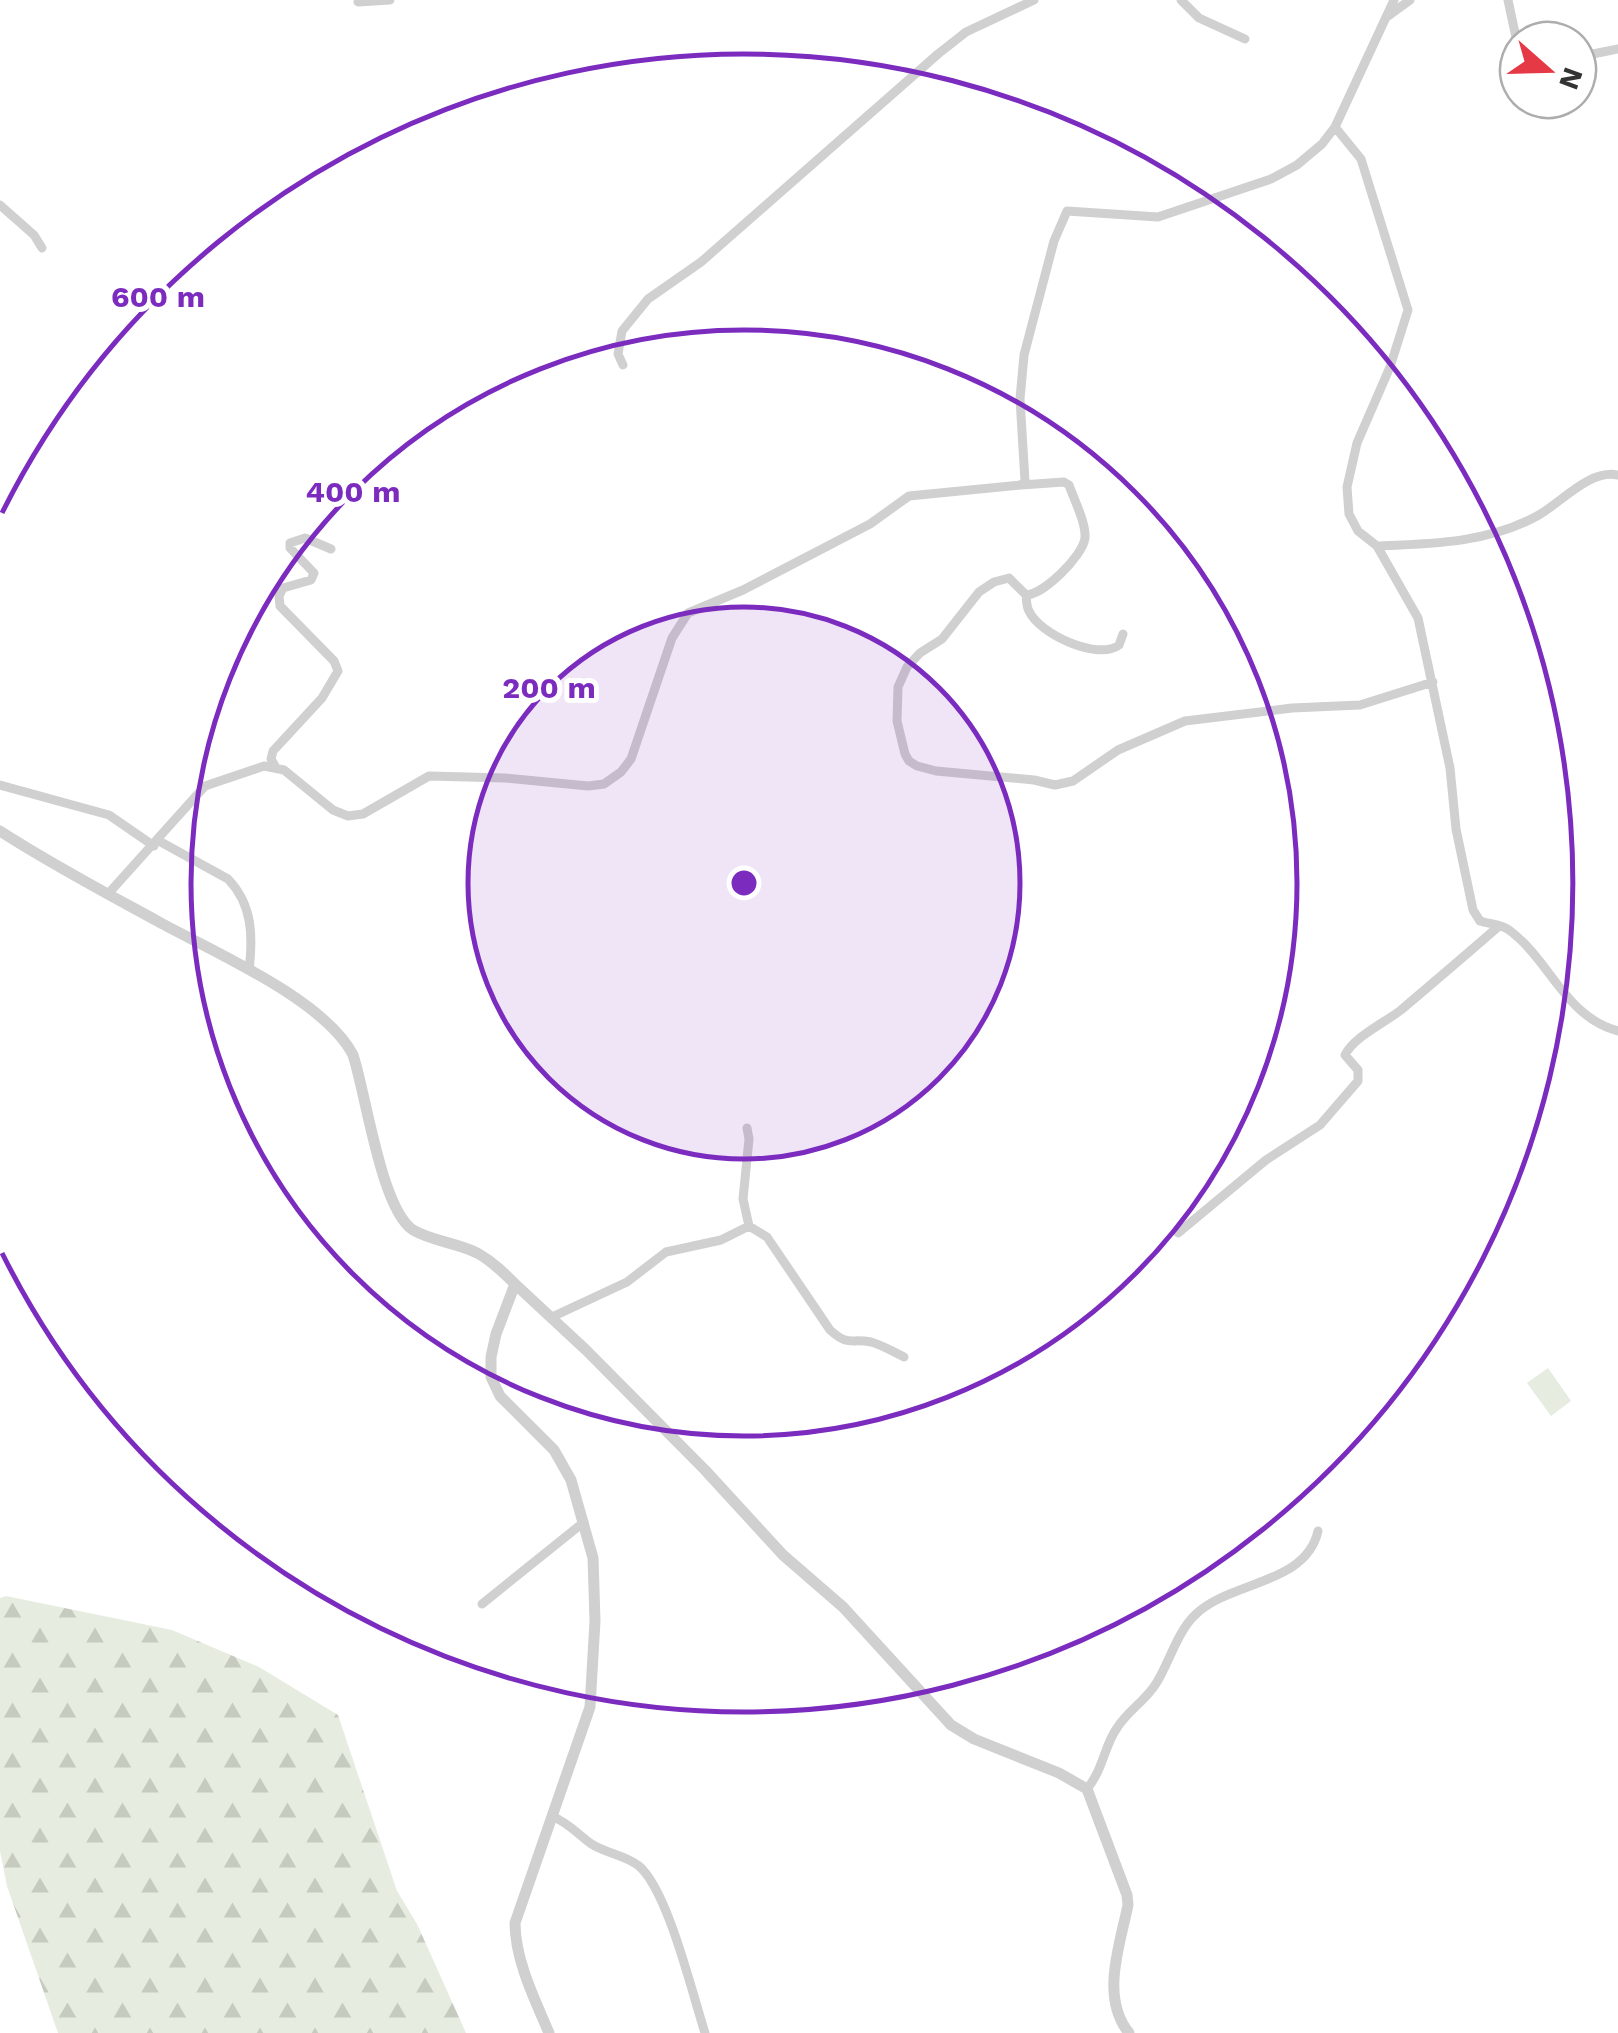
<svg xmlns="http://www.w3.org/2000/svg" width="1618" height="2033" font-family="'Work Sans',sans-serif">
	<defs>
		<pattern id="forest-firs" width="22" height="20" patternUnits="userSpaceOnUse" patternTransform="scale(2.5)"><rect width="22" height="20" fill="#e6ecdf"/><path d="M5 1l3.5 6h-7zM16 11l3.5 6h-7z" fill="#c6cbc0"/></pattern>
	</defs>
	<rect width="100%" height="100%" fill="#fff"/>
	<path fill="url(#forest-firs)" d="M6 1596 172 1630 259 1667 338 1715 397 1891 417 1924 466 2033H58L7 1886 0 1851V1598Z"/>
	<path fill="#e6ecdf" d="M1548 1368 1571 1401 1551 1416 1527 1383Z"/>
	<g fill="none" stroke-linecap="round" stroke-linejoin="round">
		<path stroke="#d0d0d0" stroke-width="9" d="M1181 0 1199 18 1245 39
			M1508 0 1518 47
			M358 2 390 0
			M1388 16 1410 0
			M1578 57 1618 49
			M1335 127 1361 159 1408 310 1390 367 1357 443 1347 487 1349 514 1358 531 1377 546 1418 618 1450 768 1456 829 1473 910 1480 921C1489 924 1501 924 1509 930 1550 960 1565 1017 1618 1031
			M0 205 34 235 42 248
			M623 365 618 354 622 331 648 299 701 262 938 54 966 32 1034 0
			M1021 485 1064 482 1069 485C1074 500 1086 522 1085 538 1083 556 1043 595 1026 595L1009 578 994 582 979 592 942 639 920 653 907 667 898 687 897 721 905 754 909 761 917 766 936 771 1034 780 1055 785 1073 781 1118 750 1185 721 1292 708 1360 705 1433 682
			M1377 546C1431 544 1488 543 1537 516 1561 503 1589 469 1618 475
			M1026 595C1027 601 1026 606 1029 611 1039 634 1098 661 1119 645L1123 634
			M275 766 271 759 273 751 322 698 338 671 334 661 280 606 279 596 283 588 311 580 314 573 290 548V543L305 538 331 549
			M0 785 109 815 154 846
			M159 841 228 879C253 905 253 937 249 970
			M108 894 205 786 264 766 284 770 333 810 348 816 363 814 429 776 505 778 588 786 604 784 621 772 631 759 672 638 688 613 743 590 870 524 909 496 1021 485 1025 481 1020 399 1024 355 1054 241 1067 211 1158 217 1271 179 1297 165 1322 144 1335 127 1394 0
			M747 1128 749 1139 743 1199 749 1226
			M1178 1233 1266 1160 1320 1125 1358 1081V1070L1345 1055C1354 1037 1384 1023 1401 1010 1434 982 1467 954 1499 926
			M552 1317 627 1282 666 1252 721 1240 749 1226 767 1237 830 1330C849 1347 850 1338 871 1342 882 1345 894 1352 904 1357
			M482 1604 584 1522
			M1087 1789C1104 1768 1104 1746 1117 1728 1128 1710 1146 1701 1157 1682 1169 1662 1178 1631 1195 1615 1229 1581 1306 1585 1318 1531
			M552 1816C568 1823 577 1833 590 1843 606 1854 624 1854 639 1866 668 1891 692 1993 705 2033"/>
		<path stroke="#d0d0d0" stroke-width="11" d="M0 831C51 864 106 893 159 922 214 952 325 1000 353 1055 366 1094 381 1209 413 1230 434 1242 459 1243 479 1254 493 1262 504 1273 515 1284L496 1334 491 1357V1377L500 1396 554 1450 571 1480 593 1558 595 1621 590 1707 515 1923C515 1960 535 2000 549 2033
			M515 1284 586 1350 705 1470 783 1555 843 1607 951 1725 974 1739 1059 1773 1087 1789 1127 1895 1128 1905C1120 1945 1100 1997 1129 2033"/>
	</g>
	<circle cx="744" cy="883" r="276" fill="#7b2cbf" fill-opacity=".12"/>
	<g fill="none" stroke="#7b2cbf" stroke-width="5">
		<circle cx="744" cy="883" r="276"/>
		<circle cx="744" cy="883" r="553"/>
		<path d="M2 513A829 829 0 1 1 2 1253"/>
	</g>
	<circle cx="744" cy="883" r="15" fill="#7b2cbf" stroke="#fff" stroke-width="5"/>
	<g font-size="30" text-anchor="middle" font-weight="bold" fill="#7b2cbf" stroke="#fff" stroke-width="10" stroke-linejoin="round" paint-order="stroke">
		<text x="158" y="307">600 m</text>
		<text x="353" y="502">400 m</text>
		<text x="549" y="698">200 m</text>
	</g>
	<g transform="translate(1548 70) rotate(110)"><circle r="48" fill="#ffffff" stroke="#adadad" stroke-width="2.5"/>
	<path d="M0-8L18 38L0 25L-18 38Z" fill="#e63946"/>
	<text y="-15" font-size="28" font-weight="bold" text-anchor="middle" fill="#333333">N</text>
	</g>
</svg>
